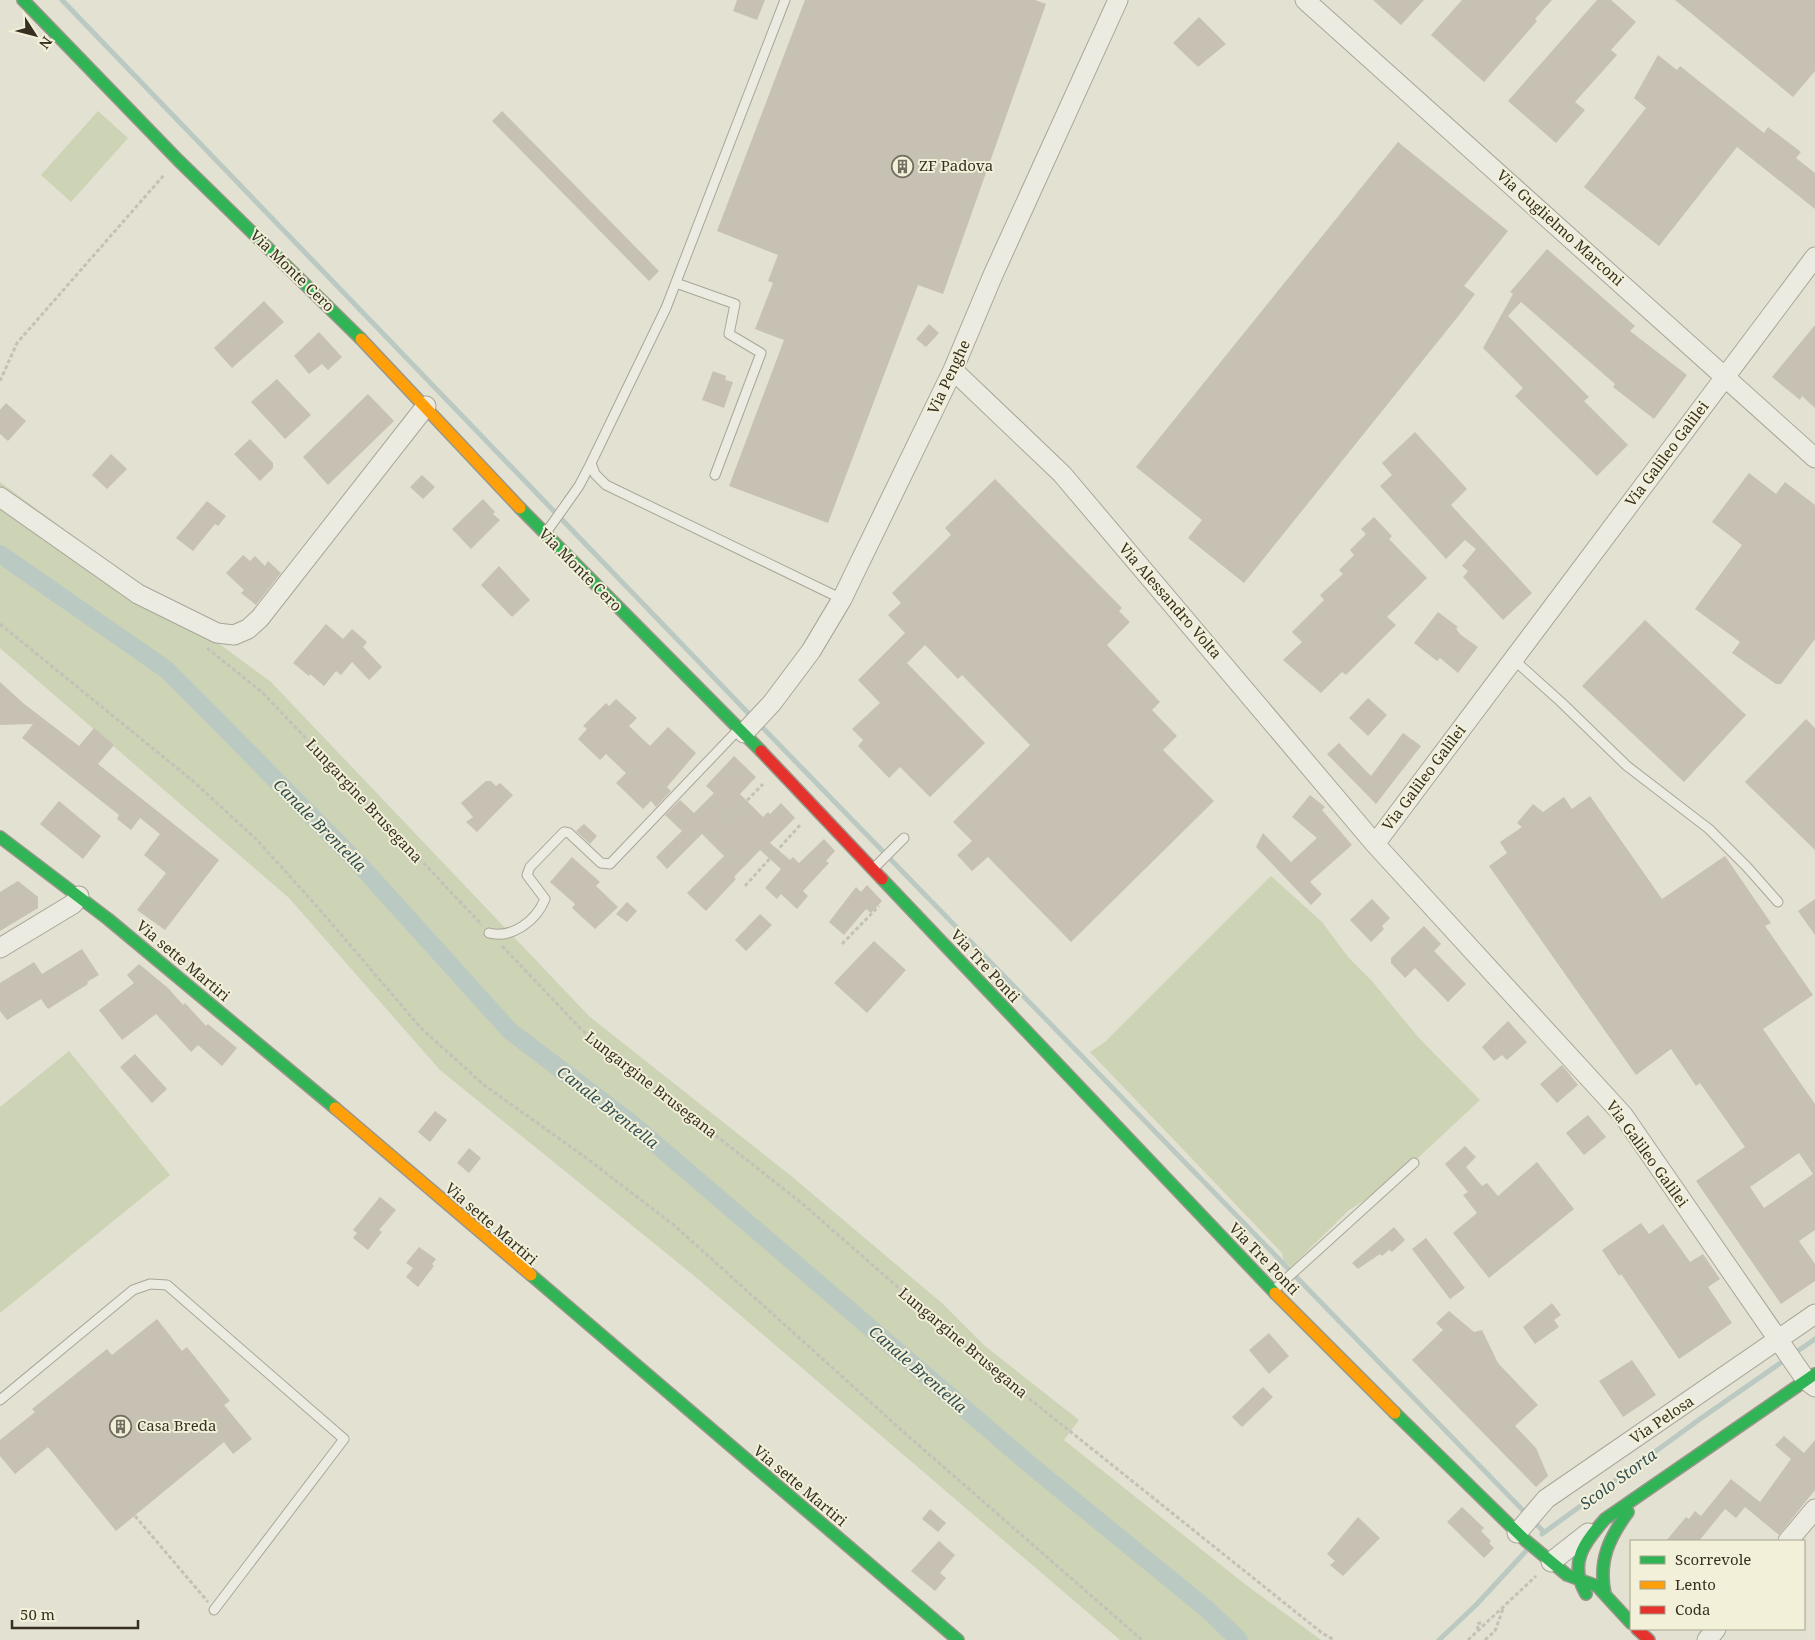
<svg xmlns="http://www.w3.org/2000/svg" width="1815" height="1640" font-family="'Noto Serif',serif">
	<rect width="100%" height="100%" fill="#e3e1d1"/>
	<path fill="#cdd3b5" d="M98 111 128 138 71 202 41 175Z
		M0 482 271 682 590 1017 790 1175 943 1304 985 1346 1079 1420 1064 1440 1246 1585 1321 1640H1120L692 1274 440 1070 289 898 0 648Z
		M1271 876 1322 922 1348 957 1371 980 1419 1038 1480 1100 1391 1183 1349 1210 1291 1267 1284 1261 1282 1253 1090 1052 1105 1042Z
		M69 1051 170 1175 0 1313V1107Z"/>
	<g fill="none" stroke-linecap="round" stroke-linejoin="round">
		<path stroke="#bbc9c3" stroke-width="5" d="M62 0 751 716
			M762 727 1544 1532
			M1542 1534 1700 1419 1815 1339
			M1439 1640 1476 1605 1526 1551"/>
		<path stroke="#bbc9c3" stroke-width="18" d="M0 554 167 670 360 865 510 1031 631 1123 1034 1468 1208 1610 1239 1640"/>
	</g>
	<path fill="#c6c1b2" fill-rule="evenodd" d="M737 0H765L757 20 733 11Z
		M805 0H1035L1046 4 943 294 918 285 828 523 729 486 784 340 755 329 773 283 768 281 778 255 717 231Z
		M1373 0H1424L1401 25Z
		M1462 0H1552L1535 19 1537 21 1484 82 1431 35Z
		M1597 0H1611L1636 22 1611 50 1617 55 1575 102 1585 110 1556 143 1508 101Z
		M1675 0H1815V71L1793 97Z
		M1199 17 1226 44 1198 67 1173 43Z
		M1658 55 1677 70 1680 66 1764 133 1768 127 1801 152 1796 158 1815 173V209L1737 147 1659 246 1584 187 1646 108 1634 98Z
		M502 111 659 271 649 281 492 121Z
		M1398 142 1508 231 1464 286 1475 294 1460 314 1244 583 1188 538 1202 520 1136 467Z
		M1547 249 1635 326 1630 331 1687 375 1654 419 1613 387 1615 384 1521 302 1508 316 1589 397 1584 401 1628 445 1597 476 1515 396 1523 388 1483 348 1513 294 1510 292Z
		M264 301 284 322 232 368 214 348Z
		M929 324 939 333 926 347 916 339Z
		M1815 325V408L1802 396 1800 400 1772 377Z
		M319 332 342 357 328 370 322 364 309 374 294 356Z
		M713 371 726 376 725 380 733 382 724 408 702 400Z
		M277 379 311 415 285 439 251 402Z
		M368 394 394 421 328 485 303 457Z
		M6 403 26 421 8 441 0 434V410Z
		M1415 432 1467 489 1451 505 1532 593 1503 620 1463 577 1468 571 1462 566 1476 549 1465 540 1446 559 1380 486 1392 475 1382 463Z
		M250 439 273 463V468L260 481 234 454Z
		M111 454 127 469 107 489 92 475Z
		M1749 473 1776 494 1785 482 1815 505V639L1781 684H1776L1732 653 1740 642 1695 609 1742 545 1712 522Z
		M422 475 435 487 423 499 410 487Z
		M995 479 1122 608 1119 611 1130 622 1107 645 1160 702 1152 710 1177 736 1163 750 1214 801 1071 942 988 857 972 871 957 855 972 841 953 822 1030 745 962 675 958 679 925 645 907 663 985 743 930 797 900 767 889 778 858 746 863 740 852 729 880 703 858 680 905 633 888 615 901 603 892 593 951 535 945 528Z
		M483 499 495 512 493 514 500 520 471 549 452 529Z
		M207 501 226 516 218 526 215 524 193 551 176 538Z
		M1374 517 1392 536 1389 539 1427 578 1387 617 1396 625 1346 675 1342 672 1321 693 1283 660 1302 642 1292 632 1324 600 1320 595 1343 574 1339 570 1354 555 1350 550 1366 534 1361 529Z
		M243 555 250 561 255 556 265 566 268 561 281 573 256 605 241 593 244 590 226 573Z
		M499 566 530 600 512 617 481 585Z
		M1438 612 1458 627 1456 629 1461 635 1478 647 1458 673 1440 658 1437 661 1414 643Z
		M1645 620 1746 715 1684 782 1582 686Z
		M326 624 343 639 352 629 367 642 363 647 382 667 369 680 352 662 341 675 336 671 324 686 310 674 309 676 293 663Z
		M0 682 23 703 79 746 94 728 114 745 98 764 219 860 165 930 137 910 166 873 144 855 160 834 140 818 131 830 117 819 119 815 22 738 33 724 0 725Z
		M1368 698 1387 715 1368 736 1349 718Z
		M616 699 637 718 629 726 650 746 668 727 696 753 667 787 671 791 656 807 651 801 643 809 616 783 626 773 606 754 600 760 578 739 587 729 583 726 606 703 609 706Z
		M1806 719 1815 728V850L1745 782Z
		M1403 733 1421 746 1376 804 1327 754 1339 743 1371 776Z
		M734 756 756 777 740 794 763 817 768 812 770 814 781 803 795 818 770 843 790 860 793 857 799 863 824 839 835 851 826 861 829 863 803 891 808 896 797 909 781 894 777 899 765 888 781 869 760 850 734 877 736 879 706 911 687 893 724 856 702 834 667 869 656 857 682 831 665 815 680 800 694 813 714 793 706 786Z
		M486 781H491L496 786 500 783 513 795 477 832 466 822 473 817 461 803Z
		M1310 795 1325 807 1322 810 1352 845 1310 882 1322 894 1311 905 1256 847 1263 833 1291 862 1317 838 1292 817Z
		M1590 796 1662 899 1725 856 1771 923 1765 926 1813 995 1763 1029 1815 1104V1230L1799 1241 1815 1264V1281L1781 1304 1696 1181 1745 1147 1700 1083 1696 1086 1671 1049 1636 1075 1489 866 1507 853 1500 842 1522 827 1517 823 1533 804 1543 812 1564 797 1572 809ZM1799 1153 1813 1174 1764 1208 1750 1187Z
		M59 801 101 836 83 859 40 824Z
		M584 824 597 836 590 844 576 831Z
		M572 857 600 882 596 886 618 907 595 929 572 908 575 904 550 882Z
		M18 881 38 897V908L0 931V892Z
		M867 885 882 901 871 913 866 909 844 935 829 922 856 887 861 892Z
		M1372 899 1390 918 1382 926 1384 929 1371 942 1350 920Z
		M1815 899V935L1798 911Z
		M627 902 637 911 627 922 616 914Z
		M760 914 772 925 746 951 735 940Z
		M1424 926 1441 944 1434 951 1466 984 1448 1002 1415 968 1405 978 1391 963V958Z
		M874 941 906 970 867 1013 834 983Z
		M82 949 99 975 87 982 88 984 48 1009 41 999 7 1020 0 1011V983L34 962 42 974Z
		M139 964 168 988 183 1005 185 1003 206 1026 208 1024 237 1048 222 1066 198 1045 191 1052 156 1014 122 1040 99 1010 134 983 127 975Z
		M1508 1021 1527 1042 1507 1060 1502 1055 1494 1061 1482 1047Z
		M135 1054 167 1089 152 1103 120 1067Z
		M1562 1065 1578 1085 1557 1103 1540 1084Z
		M435 1111 447 1120 430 1142 418 1132Z
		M1588 1115 1606 1137 1584 1155 1566 1133Z
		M1465 1146 1476 1157 1466 1167 1482 1186 1487 1183 1498 1196 1537 1162 1574 1209 1489 1278 1453 1233 1477 1213 1463 1195 1468 1192 1445 1164Z
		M469 1148 481 1158 469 1173 457 1163Z
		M380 1197 396 1210 379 1230 382 1232 368 1250 353 1238 357 1233 353 1230Z
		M1641 1223 1649 1234 1663 1224 1690 1262 1703 1254 1720 1279 1708 1287 1732 1323 1679 1359 1621 1274 1619 1276 1602 1250Z
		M1394 1227 1405 1240 1392 1252 1389 1250 1382 1256 1380 1254 1358 1269 1352 1263Z
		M1426 1238 1465 1288 1450 1299 1412 1249Z
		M419 1247 436 1259 432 1264 434 1266 418 1287 406 1277 413 1268 406 1263Z
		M1552 1303 1561 1315 1554 1320 1559 1327 1535 1344 1523 1327Z
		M1449 1311 1474 1332 1482 1330 1498 1363 1538 1405 1515 1426 1536 1448 1548 1476 1536 1487 1412 1360 1443 1330 1436 1323Z
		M157 1319 182 1351 187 1347 230 1401 224 1405 252 1439 233 1454 224 1442 116 1531 48 1447 15 1474 0 1456V1440L35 1412 32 1409 107 1349 112 1355Z
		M1269 1333 1289 1356 1269 1374 1249 1350Z
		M1632 1360 1656 1395 1623 1417 1599 1381Z
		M1263 1387 1273 1397 1242 1427 1232 1417Z
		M1784 1436 1804 1453 1815 1440V1490L1779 1535 1745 1507 1736 1518 1725 1509 1699 1541H1666L1686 1517 1689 1519 1695 1511 1701 1516 1731 1479 1760 1502 1791 1459 1775 1445Z
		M1462 1507 1484 1528 1481 1531 1491 1541 1489 1543 1494 1548 1484 1558 1447 1522Z
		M930 1509 946 1523 938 1532 922 1519Z
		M1358 1517 1380 1538 1343 1576 1330 1565 1335 1561 1327 1554Z
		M939 1541 955 1555 940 1573 946 1578 935 1591 911 1571Z"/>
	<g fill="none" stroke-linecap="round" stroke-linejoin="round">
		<defs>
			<path id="lane" d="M676 283 735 304 729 334 761 353 715 475
				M591 463 595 474 606 485 842 599
				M545 534 579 486 591 463 666 308 785 0
				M1513 659 1561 702 1627 766 1709 829 1747 867 1778 902
				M874 868 904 838
				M489 933C512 939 536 921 545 899L527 875 530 867 564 832 569 833 601 863 610 864 738 730
				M1275 1289 1414 1163
				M0 1400 133 1290 150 1284 167 1285 344 1439 214 1610"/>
			<path id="street" d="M1305 0 1815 458
				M953 370 1062 474 1375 844 1623 1115 1806 1380 1815 1387
				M0 497 138 594 217 633 234 635 248 629 260 618 426 406
				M744 733 772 703 811 651 842 599 953 370 993 275 1118 0
				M1375 844 1815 257
				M0 948 73 904 79 896
				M1517 1533 1546 1499 1815 1314
				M1788 1541 1815 1509
				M1551 1562 1588 1533
				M1707 1640 1716 1629"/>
			<path id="fast" d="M23 0 178 160 361 339
				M520 508 761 751
				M0 837 108 919 335 1108
				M882 879 1275 1293
				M531 1275 958 1640
				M1395 1413 1525 1540 1567 1575 1597 1586 1631 1623
				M1586 1594C1568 1563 1584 1543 1605 1519L1815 1374
				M1605 1594C1598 1561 1609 1538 1628 1512"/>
			<path id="slow" d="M361 339 520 508
				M335 1108 531 1275
				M1275 1293 1395 1413"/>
			<path id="jam" d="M761 751 882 879
				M1637 1629 1649 1640"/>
		</defs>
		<use href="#lane" stroke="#a9a699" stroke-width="11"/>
		<use href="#street" stroke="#a9a699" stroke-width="21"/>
		<use href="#fast" stroke="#98958a" stroke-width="14"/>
		<use href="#slow" stroke="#98958a" stroke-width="14"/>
		<use href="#jam" stroke="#98958a" stroke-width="14"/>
		<path stroke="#c4c2b8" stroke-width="3" stroke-dasharray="4 2.5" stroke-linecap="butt" d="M0 381 17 343 164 175
			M0 624 193 781 257 840 314 903 421 1028 484 1085 585 1157 675 1226 907 1435 1142 1640
			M207 648 263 693 482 925
			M729 819 763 784
			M745 886 801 824
			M842 944 879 906
			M502 946 582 1030 804 1205 981 1360 1322 1633 1334 1640
			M135 1516 208 1602
			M1478 1630 1477 1624 1479 1623 1484 1624
			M1468 1640 1536 1576
			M1485 1640 1495 1631 1503 1609"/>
		<use href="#lane" stroke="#ecebe1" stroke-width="9"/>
		<use href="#street" stroke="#ecebe1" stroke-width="19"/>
		<use href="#fast" stroke="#30b455" stroke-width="11"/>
		<use href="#slow" stroke="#ff9f0a" stroke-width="11"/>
		<use href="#jam" stroke="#e5322d" stroke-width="11"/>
	</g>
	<defs>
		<symbol id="building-ring" viewBox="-11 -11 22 22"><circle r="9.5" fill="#f2f0d8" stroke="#736e5f" stroke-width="1.5"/><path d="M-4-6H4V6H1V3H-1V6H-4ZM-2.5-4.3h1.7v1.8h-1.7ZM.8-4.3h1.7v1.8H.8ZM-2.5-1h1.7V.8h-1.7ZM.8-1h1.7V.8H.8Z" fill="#736e5f"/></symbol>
	</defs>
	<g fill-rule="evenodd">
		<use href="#building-ring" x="890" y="154" width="25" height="25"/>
		<use href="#building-ring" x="108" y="1414" width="25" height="25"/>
	</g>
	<g text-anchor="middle" stroke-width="4" stroke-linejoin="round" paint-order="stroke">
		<g font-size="15" fill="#373022" stroke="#f2f0d8" text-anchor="start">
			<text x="919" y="171">ZF Padova</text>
			<text x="137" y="1431">Casa Breda</text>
		</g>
		<g font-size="15" fill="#373022" stroke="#f2f0d8">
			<text transform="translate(1560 228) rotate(42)" y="5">Via Guglielmo Marconi</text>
			<text transform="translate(292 271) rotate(44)" y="5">Via Monte Cero</text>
			<text transform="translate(949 377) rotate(-65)" y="5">Via Penghe</text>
			<text transform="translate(1667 454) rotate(-53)" y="5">Via Galileo Galilei</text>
			<text transform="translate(580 570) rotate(45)" y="5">Via Monte Cero</text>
			<text transform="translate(1170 601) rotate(49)" y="5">Via Alessandro Volta</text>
			<text transform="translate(1424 778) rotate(-53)" y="5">Via Galileo Galilei</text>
			<text transform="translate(364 801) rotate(47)" y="5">Lungargine Brusegana</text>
			<text transform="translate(183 961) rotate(40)" y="5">Via sette Martiri</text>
			<text transform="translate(985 966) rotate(47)" y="5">Via Tre Ponti</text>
			<text transform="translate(651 1085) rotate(38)" y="5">Lungargine Brusegana</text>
			<text transform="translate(1647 1154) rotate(54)" y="5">Via Galileo Galilei</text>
			<text transform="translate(491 1224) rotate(41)" y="5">Via sette Martiri</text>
			<text transform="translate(1264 1259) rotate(46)" y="5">Via Tre Ponti</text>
			<text transform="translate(963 1343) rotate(40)" y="5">Lungargine Brusegana</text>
			<text transform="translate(1662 1420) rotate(-34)" y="5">Via Pelosa</text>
			<text transform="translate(800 1486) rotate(40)" y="5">Via sette Martiri</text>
		</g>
		<g font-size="16" font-style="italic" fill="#335155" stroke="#f2f0d8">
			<text transform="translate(320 825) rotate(45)" y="6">Canale Brentella</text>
			<text transform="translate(608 1107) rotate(38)" y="6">Canale Brentella</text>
			<text transform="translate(918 1369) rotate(41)" y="6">Canale Brentella</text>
			<text transform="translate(1618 1479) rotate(-36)" y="6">Scolo Storta</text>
		</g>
	</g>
	<rect x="1630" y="1540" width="175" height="90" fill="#f2f0d8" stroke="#a7a38f"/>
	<rect x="1640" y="1556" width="25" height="8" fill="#30b455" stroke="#a7a38f"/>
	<text x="1675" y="1565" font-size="15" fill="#373022">Scorrevole</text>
	<rect x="1640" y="1581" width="25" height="8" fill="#ff9f0a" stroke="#a7a38f"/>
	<text x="1675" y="1590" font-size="15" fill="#373022">Lento</text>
	<rect x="1640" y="1606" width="25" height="8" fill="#e5322d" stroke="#a7a38f"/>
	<text x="1675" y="1615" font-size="15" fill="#373022">Coda</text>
	<g transform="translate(35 35) rotate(126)" stroke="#f2f0d8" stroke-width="4" paint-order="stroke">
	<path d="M0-4L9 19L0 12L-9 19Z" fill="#373022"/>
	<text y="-8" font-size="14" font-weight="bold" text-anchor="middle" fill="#373022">N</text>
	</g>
	<path d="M12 1620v8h126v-8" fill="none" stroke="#373022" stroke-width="2.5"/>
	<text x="20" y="1620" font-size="15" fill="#373022" stroke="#f2f0d8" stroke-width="4" paint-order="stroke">50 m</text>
</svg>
